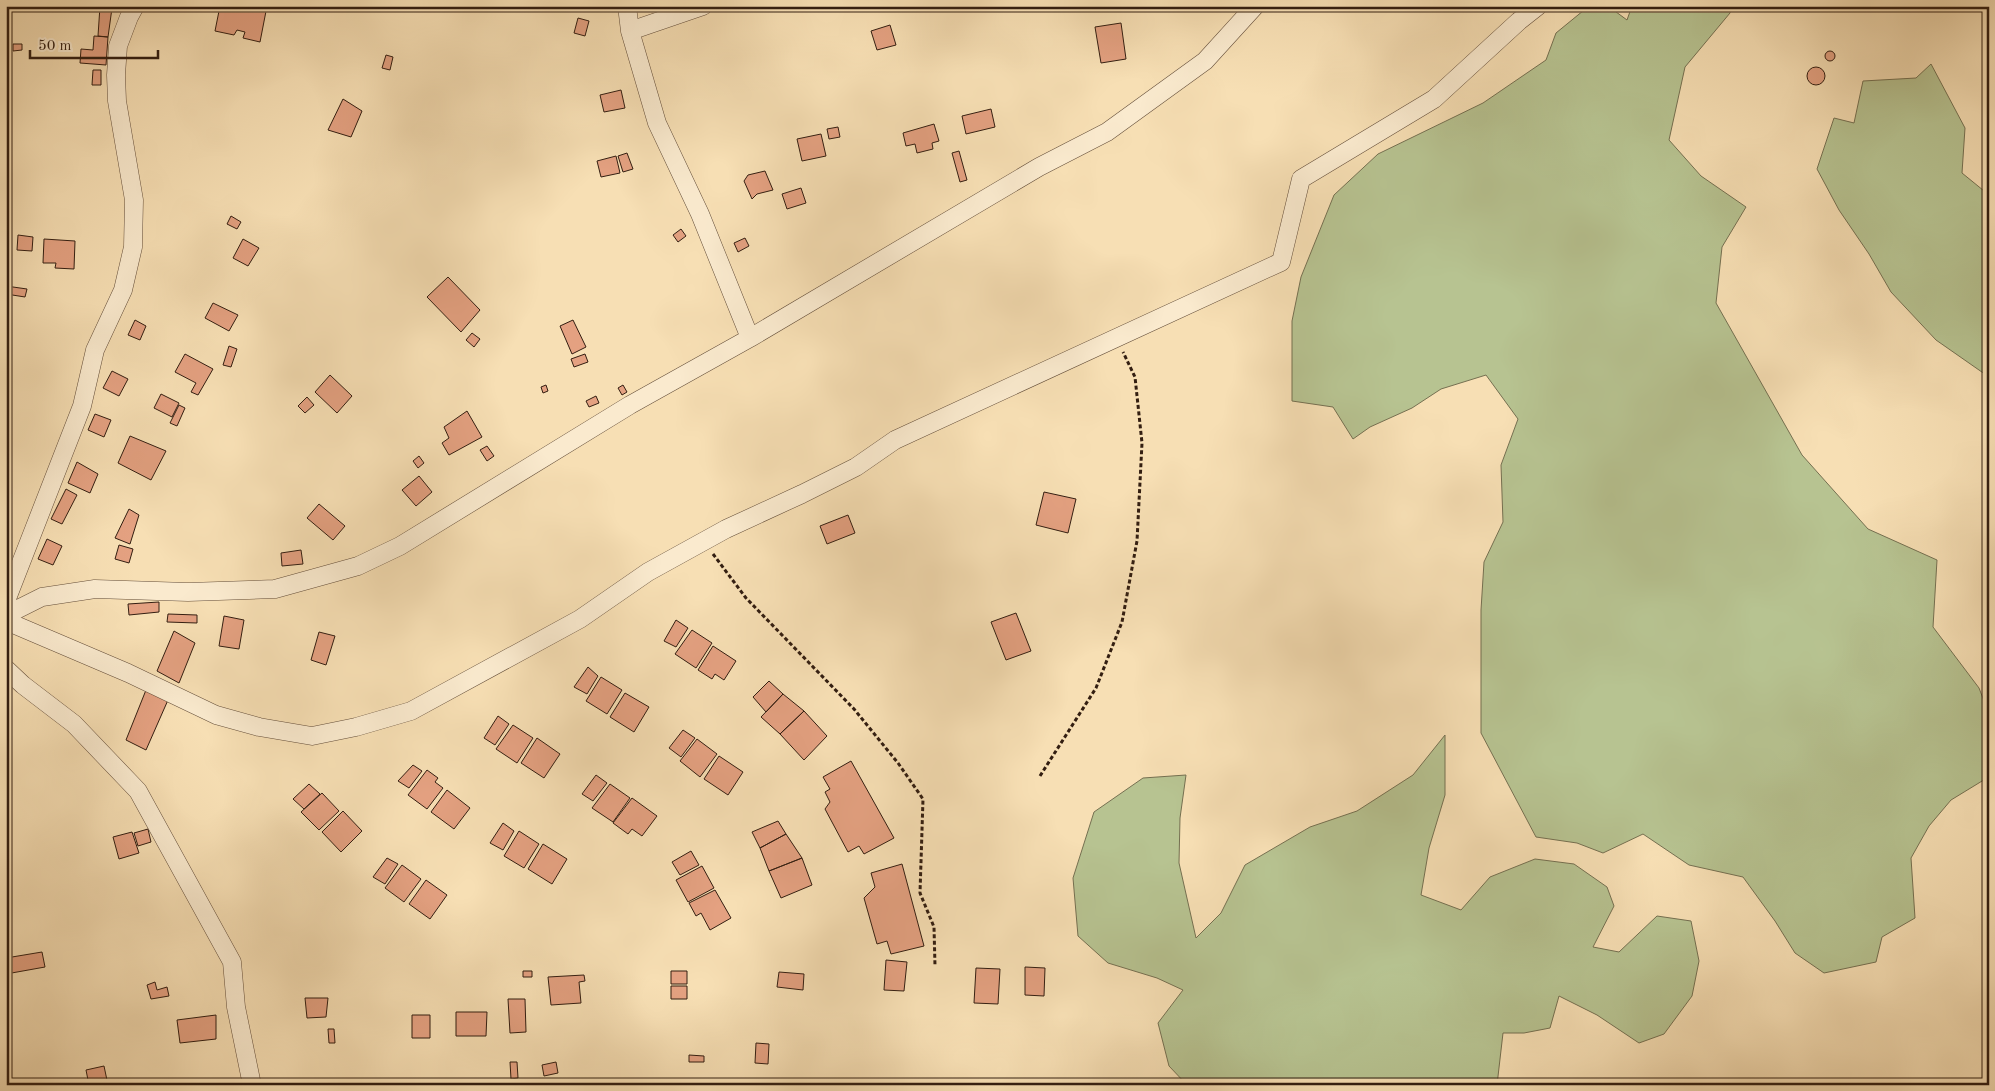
<svg xmlns="http://www.w3.org/2000/svg" width="1995" height="1091" font-family="'Old Standard TT',serif">
	<rect width="100%" height="100%" fill="#f7dfb4"/>
	<filter id="stains"><feTurbulence type="fractalNoise" baseFrequency=".004" numOctaves="4"/><feColorMatrix values="0 0 0 0 .2 0 0 0 0 .09 0 0 0 0 .02 0 0 0 .5 -.17"/></filter>
	<radialGradient id="worn" r=".72"><stop offset=".6" stop-color="#630" stop-opacity="0"/><stop offset="1" stop-color="#630" stop-opacity=".3"/></radialGradient>
	<path fill="#b7c391" stroke="#757051" d="M1589 6H1608L1627 20 1632 6H1732L1730 13 1685 67 1669 140 1701 176 1746 207 1722 247 1716 303 1802 455 1868 529 1937 560 1933 627 1979 688 1989 714V774L1987 778 1951 800 1929 826 1911 858 1915 918 1882 937 1876 962 1824 973 1795 953 1775 921 1743 877 1689 865 1643 834 1603 853 1577 843 1536 837 1481 733V610L1484 562 1503 522 1501 465 1518 419 1486 375 1441 389 1412 408 1370 427 1353 439 1333 407 1292 401V321L1301 277 1334 195 1378 154 1483 103 1546 60 1556 33Z
		M1931 64 1965 128 1962 173 1989 195V377L1936 340 1891 292 1869 254 1839 210 1817 169 1834 118 1854 123 1863 81 1916 78Z
		M1445 735V795L1429 848 1421 895 1461 910 1490 877 1535 859 1574 864 1607 887 1614 906 1593 947 1619 952 1657 916 1691 921 1699 961 1692 996 1664 1034 1639 1043 1597 1015 1559 996 1550 1028 1524 1033H1503L1497 1085H1187L1169 1066 1158 1023 1183 990 1157 978 1108 963 1078 936 1073 878 1094 812 1143 778 1186 775 1180 818 1179 863 1196 938 1221 913 1245 865 1310 827 1357 811 1413 775Z"/>
	<path fill="#e4a181" stroke="#331e11" d="M100 6 112 8 108 37 98 36Z
		M220 6H267L260 42 243 38 245 32 237 30 234 35 215 31Z
		M578 18 589 21 585 36 574 33Z
		M1121 23 1126 59 1101 63 1095 27Z
		M890 25 896 45 877 50 871 31Z
		M94 36 108 37 106 65 80 63 81 49 93 50Z
		M13 44H22V50L13 51Z
		M1825 56a5 5 0 1 1 10 0a5 5 0 1 1-10 0Z
		M386 55 393 57 390 70 382 68Z
		M1807 76a9 9 0 1 1 18 0a9 9 0 1 1-18 0Z
		M93 70H101V85H92Z
		M621 90 625 108 604 112 600 95Z
		M343 99 362 111 351 137 328 130Z
		M991 109 995 127 966 134 962 116Z
		M934 124 939 141 932 143 933 149 917 153 915 144 906 146 903 133Z
		M838 127 840 137 829 139 827 129Z
		M821 134 826 156 802 161 797 139Z
		M959 151 967 180 960 182 952 153Z
		M627 153 633 169 623 172 618 156Z
		M616 156 620 173 601 177 597 161Z
		M765 171 773 190 757 194 752 199 744 181 748 175Z
		M801 188 806 203 787 209 782 194Z
		M231 216 241 222 237 229 227 224Z
		M681 229 686 236 678 242 673 235Z
		M18 235 33 237 32 251 17 250Z
		M6 236H11L9 254H6Z
		M745 238 749 246 738 252 734 243Z
		M44 239 75 241 74 269 55 268 56 263H43Z
		M243 239 259 248 248 266 233 258Z
		M448 277 480 310 461 332 427 297Z
		M6 286 27 289 25 297 6 294Z
		M213 303 238 315 229 331 205 318Z
		M135 320 146 326 140 340 128 335Z
		M573 320 586 347 572 354 560 326Z
		M472 333 480 339 474 347 466 340Z
		M229 346 237 349 231 367 223 365Z
		M185 354 213 369 198 395 191 392 196 383 175 372Z
		M585 354 588 362 574 367 571 359Z
		M112 371 128 379 119 396 103 388Z
		M330 375 352 396 337 413 315 392Z
		M546 385 548 391 543 393 541 387Z
		M623 385 627 392 622 395 618 388Z
		M161 394 179 403 172 417 154 408Z
		M596 396 599 403 589 407 586 401Z
		M307 397 314 405 305 413 298 406Z
		M179 405 185 408 177 426 170 423Z
		M467 411 482 437 449 455 442 443 449 438 444 427Z
		M95 414 111 420 104 437 88 430Z
		M130 436 166 451 151 480 118 463Z
		M487 446 494 456 487 461 480 450Z
		M419 456 424 463 418 468 413 461Z
		M77 462 98 474 90 493 68 483Z
		M419 476 432 492 416 506 402 490Z
		M66 489 77 495 62 524 51 519Z
		M1044 492 1076 499 1068 533 1036 525Z
		M319 504 345 526 333 540 307 518Z
		M129 509 139 515 130 544 115 538Z
		M848 515 855 533 827 544 820 526Z
		M47 539 62 546 53 565 38 559Z
		M119 545 133 549 129 563 115 559Z
		M301 550 303 564 282 566 281 553Z
		M159 602V612L129 615 128 604Z
		M1016 613 1031 651 1006 660 991 622Z
		M168 614 197 615V623L167 622Z
		M224 616 244 620 239 649 219 646Z
		M676 620 688 628 676 647 664 641Z
		M692 630 712 643 696 668 675 654Z
		M174 631 195 643 179 683 157 671Z
		M319 632 335 636 326 665 311 660Z
		M713 646 736 661 724 680 715 674 712 679 698 670Z
		M588 667 598 676 587 694 574 687Z
		M601 677 622 690 607 714 586 701Z
		M769 681 783 694 766 712 753 697Z
		M146 690 168 700 146 750 126 740Z
		M625 693 649 707 634 732 610 717Z
		M783 694 804 711 780 734 761 717Z
		M804 711 827 736 804 760 780 734Z
		M498 716 509 724 495 745 484 738Z
		M513 725 533 738 517 763 496 749Z
		M683 730 695 738 681 757 669 748Z
		M537 738 560 754 544 778 521 763Z
		M697 739 717 754 700 777 680 761Z
		M719 756 743 772 728 795 704 779Z
		M851 761 894 838 864 854 859 846 848 852 825 809 830 802 825 792 830 789 823 777Z
		M413 765 422 771 409 788 398 781Z
		M427 770 438 778 435 782 443 788 427 809 408 795Z
		M596 775 607 783 593 801 582 794Z
		M309 784 320 794 304 809 293 799Z
		M610 784 630 798 613 822 592 808Z
		M447 790 470 808 454 829 431 812Z
		M322 793 339 811 319 830 301 812Z
		M632 798 657 816 642 836 632 829 628 834 613 823Z
		M343 811 362 831 341 852 322 832Z
		M778 821 786 834 760 848 752 832Z
		M503 823 514 831 503 850 490 843Z
		M148 829 151 842 138 846 134 833Z
		M519 831 539 844 524 868 504 856Z
		M132 832 139 853 119 859 113 837Z
		M786 834 802 858 769 871 760 848Z
		M543 844 567 859 552 884 528 869Z
		M691 851 699 865 680 875 672 862Z
		M387 858 398 864 385 884 373 877Z
		M802 858 812 885 781 898 769 871Z
		M902 864 924 946 891 954 887 941 877 944 864 898 875 887 871 873Z
		M402 865 421 879 404 902 385 888Z
		M702 866 714 888 688 902 676 880Z
		M426 880 447 895 430 919 409 904Z
		M715 890 731 918 710 930 701 913 696 916 689 903Z
		M42 952 45 967 6 974V958Z
		M886 960 907 962 904 991 884 990Z
		M1025 967 1045 968 1044 996 1025 995Z
		M976 968 1000 969 998 1004 974 1003Z
		M523 971H532V977H523Z
		M671 971H687V984H671Z
		M779 972 804 974 803 990 777 987Z
		M584 975 585 981 579 982 581 1003 551 1005 548 977Z
		M155 982 157 990 167 987 169 996 151 999 147 985Z
		M671 986H687V999H671Z
		M305 998H328L326 1017 307 1018Z
		M508 999H525L526 1032 510 1033Z
		M456 1012H487L486 1036H456Z
		M216 1015V1039L180 1043 177 1020Z
		M412 1015H430V1038H412Z
		M328 1029H334L335 1043H329Z
		M756 1043 769 1044 768 1064 755 1063Z
		M689 1055 704 1056V1062H689Z
		M510 1062H517L518 1078 511 1079Z
		M556 1062 558 1073 544 1076 542 1065Z
		M104 1066 108 1085H89L86 1070Z"/>
	<g fill="none" stroke-linecap="round" stroke-linejoin="round">
		<defs>
			<path id="minor" d="M627 6 630 31 657 123 700 214 750 338
				M630 31 703 6
				M6 601 82 406 95 350 123 290 133 247 134 200 117 101 116 75 118 46 129 17 135 6
				M6 615 42 597 95 589 188 592 275 589 358 566 400 546 630 405 750 338 1039 167 1107 132 1205 61 1255 6
				M6 621 128 673 216 715 259 727 312 736 356 727 411 711 580 619 648 572 726 529 802 494 856 467 895 440 1281 262 1301 179 1434 99 1519 21 1538 6
				M6 669 23 685 74 724 138 791 232 962 236 1007 252 1085"/>
		</defs>
		<use href="#minor" stroke="#644e3a" stroke-width="19"/>
		<path stroke="#331e11" stroke-width="3" stroke-dasharray="4 2.5" stroke-linecap="butt" d="M713 554 746 598 854 709 898 763 923 799 920 893 934 927 935 966
			M1040 776 1096 688 1122 622 1137 541 1142 443 1135 377 1123 352"/>
		<use href="#minor" stroke="#faeace" stroke-width="18"/>
	</g>
	<rect width="1995" height="1091" fill="none" stroke="#f7dfb4" stroke-width="25"/>
	<rect x="8" y="8" width="1980" height="1076" fill="none" stroke="#331e11" stroke-width="2.5"/>
	<rect x="12" y="12" width="1970" height="1066" fill="none" stroke="#331e11"/>
	<path d="M30 50v8h128v-8" fill="none" stroke="#331e11" stroke-width="2.5"/>
	<text x="38" y="50" font-size="15" fill="#331e11" stroke="#faeace" stroke-width="4" paint-order="stroke">50 m</text>
	<rect width="100%" height="100%" filter="url(#stains)"/>
	<rect width="100%" height="100%" fill="url(#worn)"/>
</svg>
